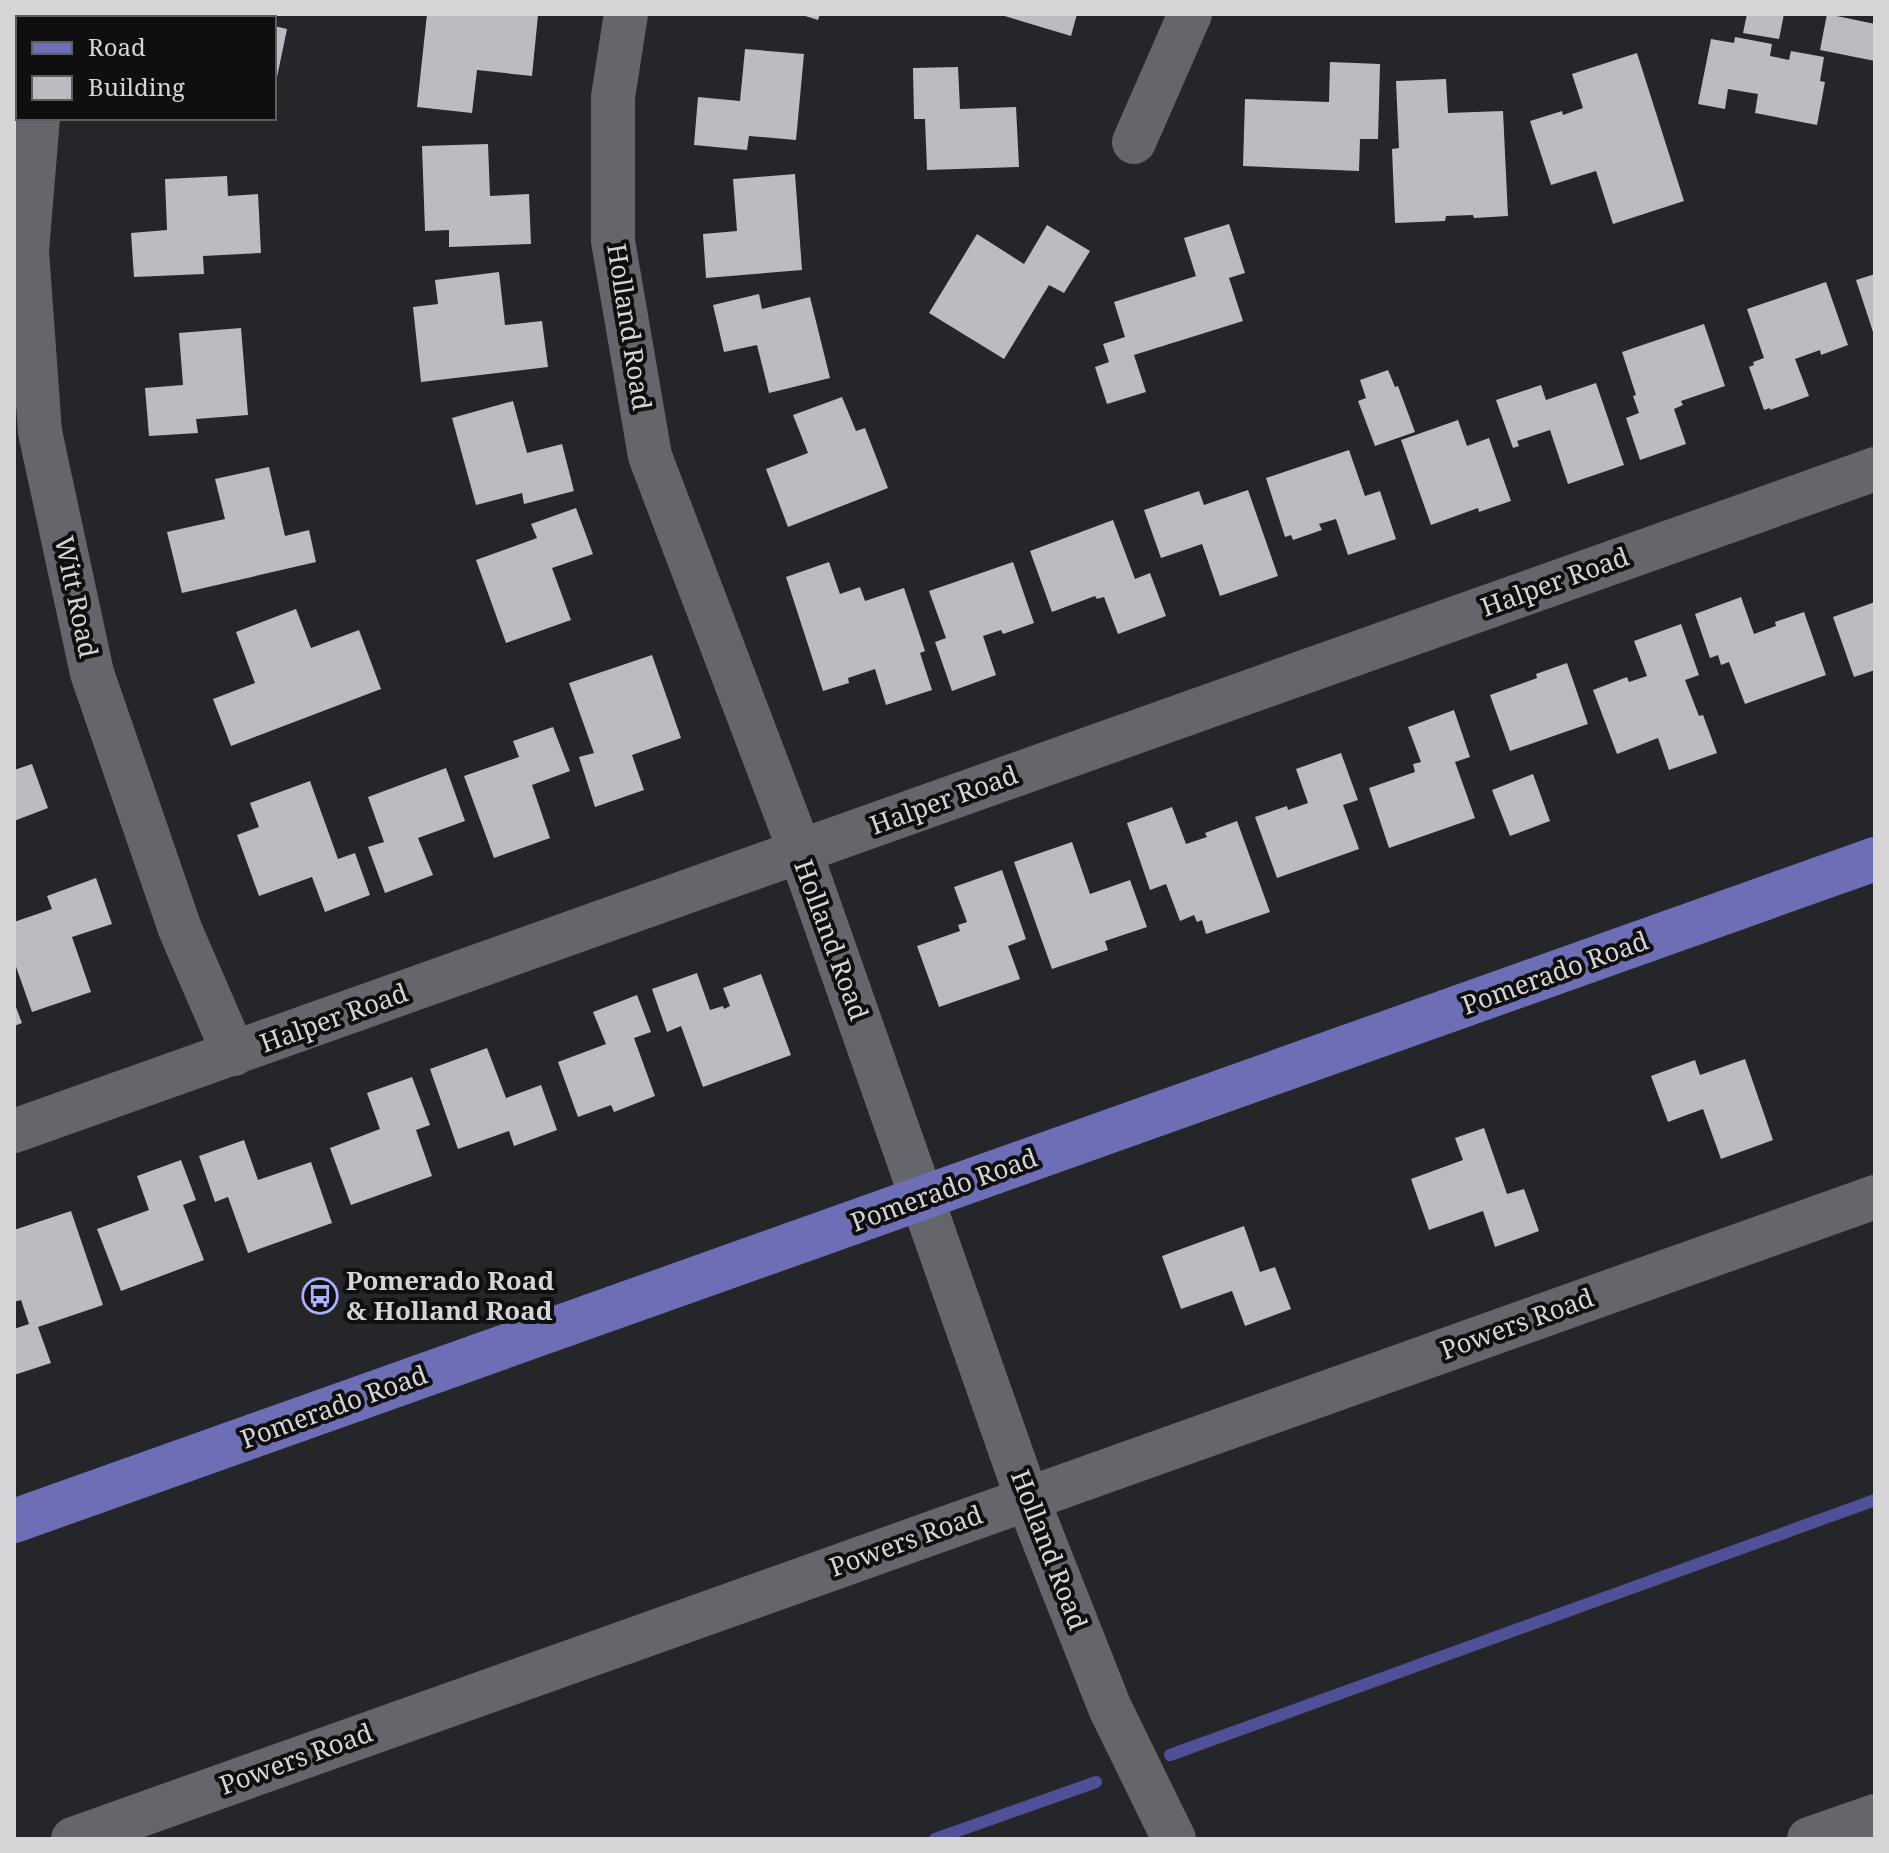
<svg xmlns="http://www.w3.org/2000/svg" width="1889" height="1853" font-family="'Noto Serif',serif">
	<rect width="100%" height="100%" fill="#25262a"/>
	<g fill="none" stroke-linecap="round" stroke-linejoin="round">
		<path stroke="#4f5097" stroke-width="12" d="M1170 1755 1875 1500
			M935 1839 1096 1782"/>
	</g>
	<path fill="#bbbcc1" d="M149 14H213L226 17 148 18Z
		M427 14 449 16V14L538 15 532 76 477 70 472 113 417 107Z
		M799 14H820L818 20Z
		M998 14H1077L1071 36Z
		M1747 14H1784L1779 39 1743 33Z
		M1827 14 1875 24V61L1820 50Z
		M274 26 287 29 277 77 274 76Z
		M1735 37 1772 44 1770 56 1789 60 1791 51 1824 57 1820 81 1825 82 1817 125 1755 113 1758 94 1728 89 1725 109 1698 104 1711 39 1734 43Z
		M745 49 804 54 796 140 749 136 747 150 694 145 698 97 740 101Z
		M1637 53 1684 201 1613 224 1596 171 1551 185 1530 121 1562 111 1563 115 1583 108 1572 74Z
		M1330 62 1380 64 1378 139H1360L1359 171 1243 166 1245 99 1329 102Z
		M958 67 960 109 1016 107 1019 167 927 170 925 119H914L913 68Z
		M1446 79 1448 113 1503 111 1508 216 1474 218 1473 215 1446 216 1445 221 1395 223 1392 149 1399 148 1396 81Z
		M488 144 490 196 529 194 531 244 449 247V230L425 231 422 146Z
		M795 174 802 270 706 278 703 234 737 231 733 179Z
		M227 176 228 196 258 194 261 253 203 256 204 274 134 277 131 233 167 230 165 179Z
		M1229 224 1245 273 1229 278 1243 321 1134 355 1146 392 1107 404 1095 367 1109 362 1103 344 1125 337 1114 302 1196 276 1184 238Z
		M1047 225 1090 251 1064 293 1049 285 1004 359 929 313 977 234 1024 264Z
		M499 272 505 325 542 321 548 367 421 382 413 307 438 304 435 280Z
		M1875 274V335H1874L1856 280Z
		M1826 282 1848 345 1821 355 1820 350 1795 359 1809 396 1770 410V408L1764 410 1749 367 1754 365 1753 362 1764 358 1747 309Z
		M759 294 762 309 810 297 830 378 769 393 757 345 724 352 713 305Z
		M1704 324 1725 386 1681 401 1683 405 1674 409 1686 444 1640 460 1626 418 1639 413 1633 396 1636 395 1622 352Z
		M241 328 248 415 196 419 198 433 149 436 145 388 183 385 179 333Z
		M1388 370 1395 387 1398 386 1415 432 1375 446 1358 401 1366 398 1360 380Z
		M1596 383 1624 465 1568 484 1550 430 1517 441 1519 446 1513 448 1496 400 1541 385 1546 400Z
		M842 397 856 431 865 428 888 488 788 527 766 469 808 453 793 415Z
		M513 401 527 453 562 444 574 491 524 504 522 493 476 505 452 418Z
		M1458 420 1467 446 1489 438 1511 501 1479 512 1478 508 1431 525 1401 440Z
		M1349 450 1365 496 1380 491 1396 539 1348 555 1336 519 1319 524 1322 530 1293 540 1291 535 1285 537 1266 478Z
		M269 467 285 536 309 530 316 562 182 593 167 532 225 519 215 479Z
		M1248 490 1278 576 1220 596 1202 544 1161 558 1144 510 1199 491 1204 505Z
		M576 508 593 554 552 568 571 620 506 643 476 560 537 538 531 524Z
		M1113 520 1135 579 1150 573 1166 616 1118 634 1104 597 1097 599 1095 596 1052 612 1030 551Z
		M829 562 840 594 860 587 865 601 904 588 925 651 920 653 932 690 886 705 875 669 848 678 849 683 823 691 786 577Z
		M1013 562 1034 623 1003 634 1001 630 983 636 996 675 952 691 935 642 946 638 929 591Z
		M1741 597 1754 634 1776 626 1775 622 1804 612 1826 675 1745 704 1729 662 1721 665 1718 655 1710 658 1695 614Z
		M1875 602V670L1854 677 1833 617Z
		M296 609 311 648 359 630 381 689 231 746 213 699 255 683 236 632Z
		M1681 624 1699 675 1685 680 1699 716 1703 715 1717 753 1669 770 1658 738 1617 754 1593 690 1627 677 1629 682 1647 676 1634 641Z
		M652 655 681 738 632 755 644 790 595 807 579 757 594 753 569 683Z
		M1567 663 1588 724 1510 751 1490 695 1537 678 1536 674Z
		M1454 710 1470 757 1455 762 1475 818 1389 848 1369 788 1415 772 1413 764 1421 762 1408 727Z
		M553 727 570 771 532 785 550 838 494 858 464 776 519 757 513 741Z
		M1341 753 1358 800 1343 805 1359 849 1277 878 1255 817 1287 806 1288 810 1308 803 1296 769Z
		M32 764 48 808 14 821V770Z
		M446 768 465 821 418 838 433 875 385 893 368 847 384 842 368 797Z
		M1533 774 1550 821 1510 836 1492 790Z
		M310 781 338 859 355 853 370 895 325 912 312 877 259 896 237 835 259 827 250 803Z
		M1172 807 1186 844 1207 837 1205 833 1237 821 1270 912 1206 934 1202 920 1197 922 1194 915 1180 921 1166 884 1150 890 1127 823Z
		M1072 842 1090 894 1130 880 1147 927 1105 941 1108 950 1052 969 1014 862Z
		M1002 870 1026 939 1008 946 1020 979 939 1007 917 946 960 931 958 925 967 922 954 887Z
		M96 878 112 924 72 937 91 992 32 1012 14 961V922L52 909 47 896Z
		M697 973 710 1010 723 1006 724 1009 730 1006 723 988 761 974 791 1055 703 1087 681 1026 667 1032 652 989Z
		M637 995 651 1032 634 1038 655 1096 614 1112 611 1105 578 1117 558 1062 606 1044 593 1012Z
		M14 1002 22 1023 14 1026Z
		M487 1048 506 1098 541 1085 557 1130 514 1146 509 1131 458 1149 430 1069Z
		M1745 1059 1773 1140 1721 1159 1703 1109 1668 1122 1651 1076 1695 1060 1700 1075Z
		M412 1077 430 1125 416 1130 432 1176 351 1205 330 1148 380 1129 367 1093Z
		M1484 1128 1507 1194 1524 1189 1539 1231 1495 1247 1483 1211 1429 1230 1411 1179 1463 1160 1455 1138Z
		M244 1140 258 1180 311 1162 332 1223 248 1253 228 1197 215 1202 199 1156Z
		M181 1160 196 1200 183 1205 204 1260 121 1291 97 1229 149 1210 137 1176Z
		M71 1211 103 1305 38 1327 51 1363 14 1375V1329L29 1324 21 1300 14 1302V1230Z
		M1244 1226 1260 1272 1275 1267 1291 1309 1245 1326 1232 1291 1181 1309 1162 1256Z"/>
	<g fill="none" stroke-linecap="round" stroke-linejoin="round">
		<path stroke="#65666b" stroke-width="44" d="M626 14 613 97V241L650 456 800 851 1027 1498 1110 1708 1174 1839
			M47 18V14
			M38 118 27 251 40 432 92 673 180 929 234 1054
			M1134 142 1190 14
			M14 1131 1875 469
			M73 1839 1875 1197
			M1809 1839 1875 1816"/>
		<path stroke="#6d6eb5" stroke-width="44" d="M14 1521 1875 859"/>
	</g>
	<defs>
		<symbol id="bus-ring" viewBox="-11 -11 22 22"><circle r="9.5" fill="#0f0f11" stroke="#aab0fb" stroke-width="1.5"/><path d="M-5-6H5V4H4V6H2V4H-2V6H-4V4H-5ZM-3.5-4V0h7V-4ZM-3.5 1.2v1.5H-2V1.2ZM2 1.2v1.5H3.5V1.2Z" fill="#aab0fb"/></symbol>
	</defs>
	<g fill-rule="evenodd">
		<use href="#bus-ring" x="300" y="1276" width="40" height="40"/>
	</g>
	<g text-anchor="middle" stroke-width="8" stroke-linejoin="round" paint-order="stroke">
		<g font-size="26" fill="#d5d5d8" stroke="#0f0f11">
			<text transform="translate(629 327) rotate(81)" y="9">Holland Road</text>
			<text transform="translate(1555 582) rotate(-20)" y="9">Halper Road</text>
			<text transform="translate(76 597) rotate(78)" y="9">Witt Road</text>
			<text transform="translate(944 800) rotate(-20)" y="9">Halper Road</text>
			<text transform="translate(831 940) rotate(70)" y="9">Holland Road</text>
			<text transform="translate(1555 973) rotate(-20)" y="9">Pomerado Road</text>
			<text transform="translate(334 1018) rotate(-20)" y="9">Halper Road</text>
			<text transform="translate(944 1190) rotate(-20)" y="9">Pomerado Road</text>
			<text transform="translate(1517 1324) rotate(-20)" y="9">Powers Road</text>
			<text transform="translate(334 1407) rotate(-20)" y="9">Pomerado Road</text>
			<text transform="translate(906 1541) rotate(-20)" y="9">Powers Road</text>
			<text transform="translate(1049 1550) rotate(69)" y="9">Holland Road</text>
			<text transform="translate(296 1759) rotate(-20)" y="9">Powers Road</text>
		</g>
		<g font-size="26" font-weight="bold" fill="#d5d5d8" stroke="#0f0f11" text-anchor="start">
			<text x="346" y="1290">Pomerado Road<tspan x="346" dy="30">&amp; Holland Road</tspan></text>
		</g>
	</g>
	<rect width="1889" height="1853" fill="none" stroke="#d5d5d8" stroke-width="32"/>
	<rect x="16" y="16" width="260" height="104" fill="#0f0f11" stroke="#5e5e61" stroke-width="2"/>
	<rect x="32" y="42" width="40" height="12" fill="#6d6eb5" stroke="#5e5e61" stroke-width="2"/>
	<text x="88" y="56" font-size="24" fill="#d5d5d8">Road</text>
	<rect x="32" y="76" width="40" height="24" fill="#bbbcc1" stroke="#5e5e61" stroke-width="2"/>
	<text x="88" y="96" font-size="24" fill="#d5d5d8">Building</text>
</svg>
